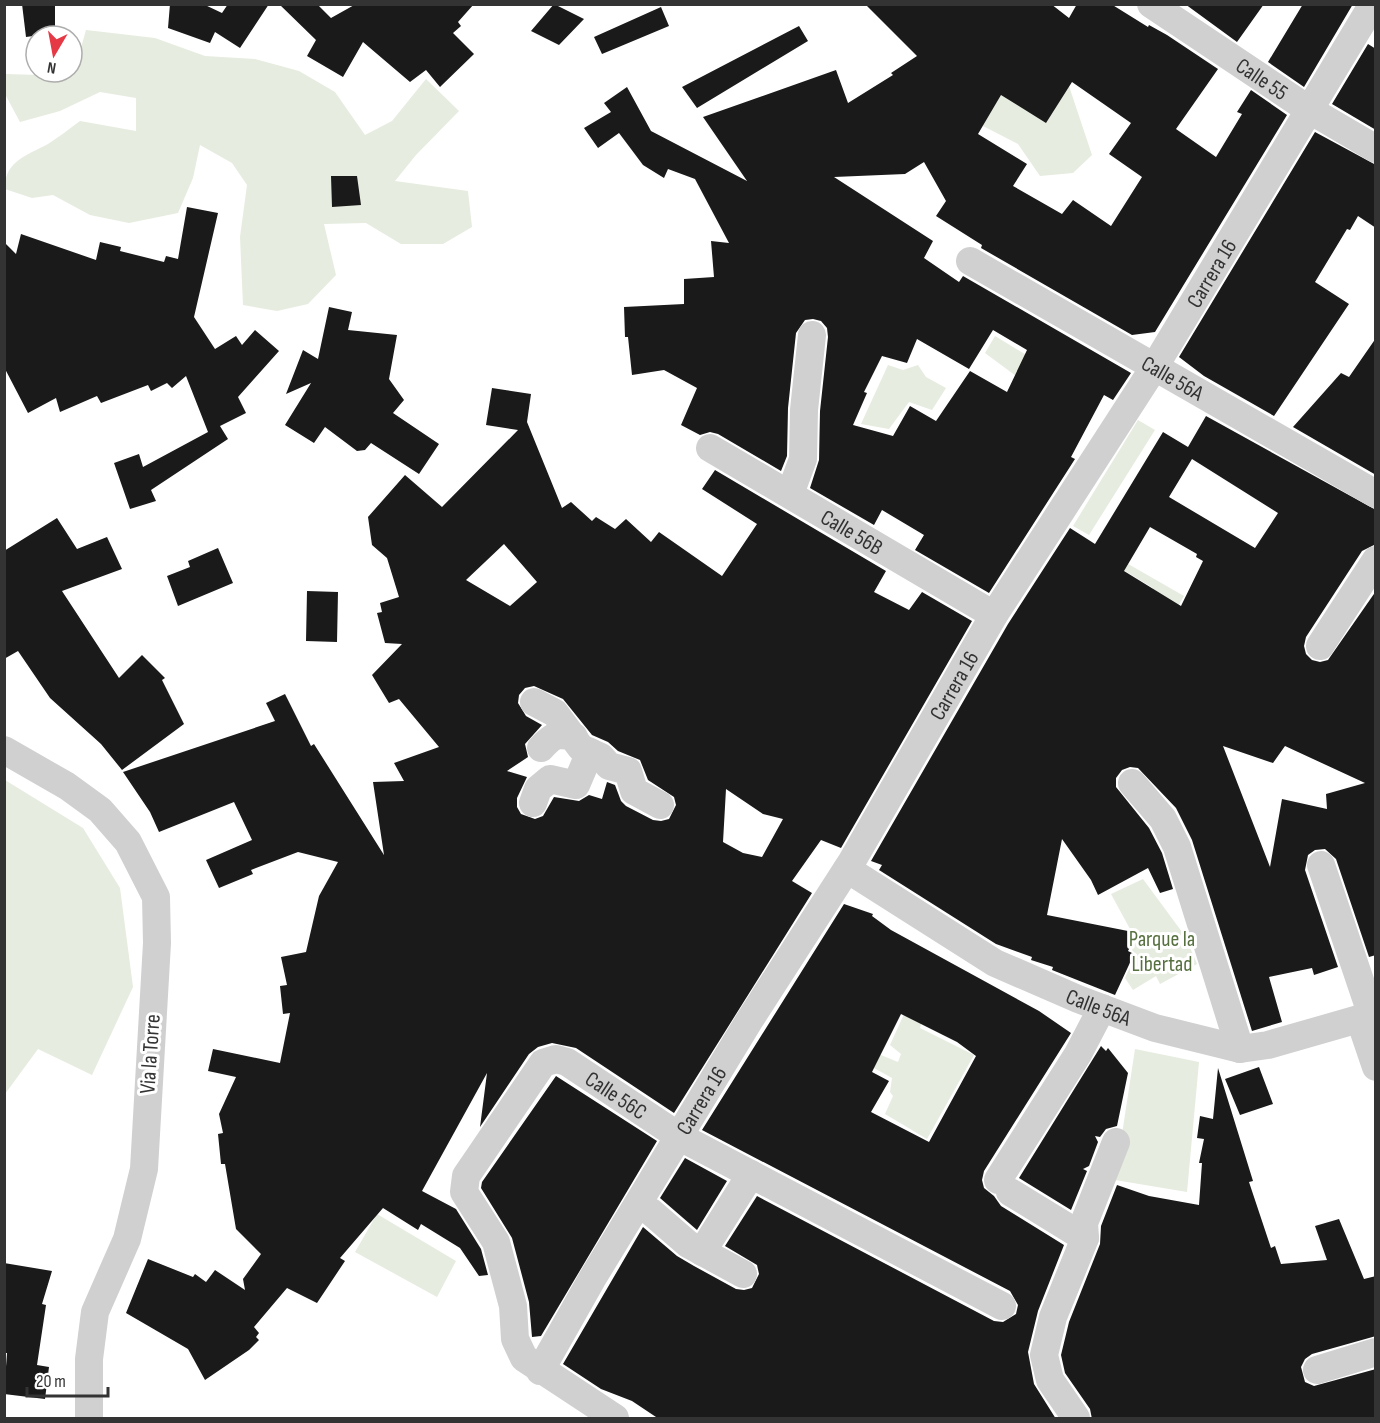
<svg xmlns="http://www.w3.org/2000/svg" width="1380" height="1423" font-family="'Sofia Sans Condensed',sans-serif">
	<rect width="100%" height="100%" fill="#fff"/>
	<path fill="#e6ecdf" d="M86 30 155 38 205 56 255 59 299 71 335 92 365 135 392 121 426 79 459 111 416 155 395 181 468 191 472 227 443 244H401L366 223 324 224 336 275 308 304 277 311 243 305 240 237 247 185 232 163 200 145 193 178 178 213 129 223 90 215 53 195 32 198 5 189C4 161 28 155 48 144 59 137 69 129 80 121L136 131V98L100 92 60 111 20 122 5 94V74L73 76Z
		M1063 68 1092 155 1073 173 1040 176 1018 144 983 126V99Z
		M995 336 1033 359 1020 379 985 353Z
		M888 365 903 370 918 365 926 377 946 388 932 410 909 402 889 429 861 424Z
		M1138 420 1155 430 1089 535 1073 526Z
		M1116 557 1184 596 1171 618 1141 608 1153 588 1112 563Z
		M5 780 83 828 120 888 133 987 92 1075 38 1049 5 1094Z
		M1143 879 1185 936 1197 964 1160 984 1156 976 1133 990 1125 978 1136 954 1132 950 1136 940 1111 894Z
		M905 1012 924 1014 920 1028 974 1055 927 1139 885 1114 893 1096 890 1092 892 1078 836 1047 859 1046 898 1062 901 1054 890 1045Z
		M1135 1049 1199 1062 1187 1192 1115 1180Z
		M377 1214 456 1261 437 1297 355 1252Z"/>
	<path fill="#1a1a1a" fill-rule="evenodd" d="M22 4H55V33L26 37Z
		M170 4H203L222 13 228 4H269L240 48 215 32 210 43 168 28Z
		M279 4H317L331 18 356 4H474L458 22 461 26 453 33 474 54 440 87 426 70 410 82 363 42 343 77 307 56 316 40Z
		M554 4 584 19 559 45 531 31Z
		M865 4H1051L1069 18 1077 4H1111L1148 27 1149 25 1167 35 1218 69 1176 129 1216 157 1242 114 1237 112 1251 90 1287 115 1155 332 1132 335 981 248 982 245 936 216 946 201 924 162 905 174 834 177 933 241 924 258 959 282 963 276 1131 373 1113 400 1104 395 1071 457 1075 459 989 593 915 550 924 535 882 510 874 525 810 488 819 460 820 411 828 337 827 328 821 321 813 319 805 320 796 333 788 408 787 456 781 471 718 434 710 432 700 435 681 425 697 388 664 370 632 375 628 337H625L624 307 684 304V279L714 277 711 241 729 243 695 179 668 169 664 178 643 165 619 133 598 148 584 128 611 112 604 103 627 87 651 131 747 181 703 117 836 70 848 103 893 75 891 73 917 56ZM1072 82 1131 123 1109 154 1142 177 1111 226 1073 200 1062 214 1013 186 1027 164 978 134 1001 95 1046 123ZM993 330 1027 350 1007 392 970 371 936 421 910 406 893 436 853 425 867 393 864 392 882 356 907 363 917 339 969 369Z
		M1185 4H1264L1237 42Z
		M1303 4H1353L1304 87 1268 62Z
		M661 7 669 26 602 54 594 37Z
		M799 26 808 41 697 108 682 87Z
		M1368 44 1376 49V130L1332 104Z
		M1315 132 1376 165V228L1358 216 1350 230 1347 229 1315 282 1349 304 1274 416 1204 376 1179 357Z
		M331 176H357L361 205 332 207Z
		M187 207 218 213 194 317 215 349 236 336 242 345 255 330 279 351 238 397 246 413 220 426 228 439 151 490 156 501 130 509 114 463 139 454 143 467 208 432 186 376 172 388 167 383 151 391 148 385 101 403 97 396 60 412 56 398 28 413 4 367V242L16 254 21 234 96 260 100 242 121 247 120 251 164 262 166 256 178 259Z
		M329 307 352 312 348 330 397 335 389 379 404 400 393 413 439 444 419 474 371 443 365 450 357 451 325 427 314 443 285 425 311 383 286 394 303 350 318 359Z
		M1376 338V475L1293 427 1341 373 1349 377Z
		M492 388 531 394 527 422 562 508 571 502 592 521 596 517 615 529 626 519 651 542 659 532 722 576 757 524 702 489 715 470 886 571 874 592 909 610 922 592 972 621 841 848 821 840 792 881 812 893 674 1113 576 1048 552 1043 538 1047 529 1054 480 1127 487 1073 422 1191 456 1209 481 1249 488 1275 479 1276 460 1248 421 1224 418 1230 383 1208 340 1258 345 1261 317 1303 287 1288 254 1327 259 1333 256 1337 259 1340 249 1350 205 1380 188 1349 126 1313 148 1259 193 1277 195 1274 206 1282 215 1270 245 1290 243 1279 261 1254 236 1229 225 1164H221L218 1134 223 1133 219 1114 236 1077 208 1071 213 1049 280 1063 290 1013 283 1014 280 986 287 985 281 957 306 952 319 896 338 862 298 852 251 870 253 874 219 888 206 860 252 840 234 802 159 832 150 812 123 772 275 721 266 703 285 694 311 746 314 744 384 855 373 782 404 781 394 763 439 747 399 699 389 703 372 675 402 644 385 643 377 613 382 612 380 603 399 597 387 558 372 545 368 517 405 475 442 507 518 430 486 425ZM504 544 537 582 510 606 466 580ZM534 686 563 699 592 735 608 742 618 751 640 760 648 780 674 797 676 805 669 819 661 821 653 820 626 806 621 801 615 785 607 782 602 799 589 795 579 801 554 797 543 816 535 819 521 814 517 807V798L527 777 507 771 528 757 525 744 542 725 526 716 518 703 519 695 525 688ZM726 789 763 814 783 819 762 857 743 853 723 842Z
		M1206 416 1376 510V544L1362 551 1306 637 1304 646 1306 654 1312 660 1320 662 1328 660 1376 591V955L1369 957 1336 859 1325 849 1315 850 1308 855 1305 870 1338 967 1314 975 1312 968 1269 977 1282 1022 1252 1031 1192 840 1176 808 1138 768 1130 767 1122 770 1116 778V787L1149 828 1162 853 1173 889 1160 893 1148 868 1098 895 1091 880 1062 839 1047 915 1128 931 1133 941 1128 951 1134 954 1115 995 1052 970 1053 967 1031 960 1032 957 996 944 879 870 882 865 871 861 1008 624 1070 528 1095 544 1163 432 1188 447ZM1192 459 1278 513 1255 548 1169 497ZM1150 527 1197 554 1196 557 1203 561 1181 606 1124 571ZM1223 746 1273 763 1285 746 1365 783 1326 794 1327 809 1282 799 1270 867Z
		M57 518 77 549 107 537 122 569 62 591 119 678 142 655 165 678 162 680 184 724 122 770 101 744 50 698 18 651 4 659V551Z
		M218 548 233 583 178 606 167 576 190 567 188 561Z
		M307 591 338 592 337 642 306 641Z
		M844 904 873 914 872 916 891 930 1039 1011 1071 1033 984 1171 982 1180 984 1188 994 1196 1001 1206 1064 1245 1038 1311 1028 1352 1034 1384 1056 1419H659L632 1401 601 1389 563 1364 643 1227 677 1256 694 1266 736 1289 744 1290 752 1288 759 1274 757 1265 725 1246 757 1196 994 1321 1003 1322 1016 1314 1018 1305 1010 1291 702 1130ZM901 1014 957 1042 976 1056 929 1142 871 1112 889 1081 872 1072Z
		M1101 1046 1106 1051 1108 1048 1128 1073 1117 1126 1106 1129 1100 1137 1095 1136 1098 1142 1089 1166 1083 1169 1087 1171 1071 1210 1019 1178Z
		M1259 1067 1273 1104 1240 1115 1225 1079Z
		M1218 1068 1253 1181 1249 1182 1271 1248 1275 1246 1281 1264 1327 1260 1315 1226 1339 1219 1364 1279 1376 1276V1336L1312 1354 1305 1359 1301 1367 1305 1382 1314 1386 1376 1369V1419H1092L1090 1409 1065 1373 1061 1355 1069 1322 1100 1244 1101 1226 1117 1185 1149 1196 1199 1205 1202 1163H1199L1204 1139 1197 1138 1200 1116 1213 1119Z
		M556 1076 657 1141 541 1336 532 1337 529 1302 512 1238 481 1188 482 1182Z
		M685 1158 727 1181 697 1230 660 1198Z
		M4 1263 52 1271 42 1304 46 1305 37 1365 49 1367 45 1399 4 1394 7 1353H4Z"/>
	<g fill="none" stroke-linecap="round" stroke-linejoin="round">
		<g stroke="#d0d0d0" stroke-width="28">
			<path id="s1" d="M1151 4 1308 109 1376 149"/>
			<path id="s2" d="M970 261 1376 494"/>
			<path id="s3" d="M710 448 994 615"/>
			<path d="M790 494 803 459 804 410 812 335"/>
			<path d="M1320 646 1376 560"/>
			<path d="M534 702 555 713 581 748 601 757 609 766 628 771 634 791 660 805"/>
			<path d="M541 748C553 735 557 733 574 737"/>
			<path d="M4 750 67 786 100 810 128 842 156 897 157 943 144 1169 127 1239 95 1312 89 1359V1418"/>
			<path d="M1132 783 1163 819 1177 847 1240 1049"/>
			<path d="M533 803 538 789 550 779 576 785 590 752"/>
			<path d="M1321 865 1372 1016"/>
			<path id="s4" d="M847 869 995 963 1078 999 1155 1028 1240 1049 1268 1045 1376 1014"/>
			<path d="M1360 1020 1376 1067"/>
			<path d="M998 1180 1078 1054 1102 1008"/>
			<path d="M1010 1192 1085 1238"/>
			<path d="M638 1205 651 1212 688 1244 743 1274"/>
			<path d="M702 1252 751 1174"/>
			<path d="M1317 1370 1376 1352"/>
			<path id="s5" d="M540 1371 592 1279 749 1021 852 861 994 615 1155 366 1373 4"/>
			<path id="s6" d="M615 1418 524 1358 515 1339 513 1306 496 1242 464 1192 466 1176 543 1063 556 1059 567 1062 680 1137 1002 1306"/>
			<path d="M1076 1418 1050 1380 1044 1355 1053 1317 1085 1238 1084 1223 1116 1142"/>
		</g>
	</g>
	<g text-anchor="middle" stroke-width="6" stroke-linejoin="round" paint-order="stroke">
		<g font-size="22" fill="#333" stroke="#fff">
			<text dy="8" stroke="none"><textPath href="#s1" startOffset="134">Calle 55</textPath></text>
			<text dy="8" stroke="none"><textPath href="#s5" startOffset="1287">Carrera 16</textPath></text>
			<text dy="8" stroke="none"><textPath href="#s2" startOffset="234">Calle 56A</textPath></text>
			<text dy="8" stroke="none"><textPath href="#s3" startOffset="165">Calle 56B</textPath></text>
			<text dy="8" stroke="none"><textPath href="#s5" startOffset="801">Carrera 16</textPath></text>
			<text dy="8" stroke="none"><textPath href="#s4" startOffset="288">Calle 56A</textPath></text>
			<text transform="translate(149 1054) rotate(-86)" y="8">Via la Torre</text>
			<text dy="8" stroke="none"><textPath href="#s6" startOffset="526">Calle 56C</textPath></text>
			<text dy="8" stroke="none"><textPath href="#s5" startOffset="315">Carrera 16</textPath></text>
		</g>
		<g font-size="22" fill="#56703f" stroke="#fff">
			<text x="1162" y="946">Parque la<tspan x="1162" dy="25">Libertad</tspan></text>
		</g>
	</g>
	<rect width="1380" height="1423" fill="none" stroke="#333333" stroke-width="12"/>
	<g transform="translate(54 54) rotate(190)"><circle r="28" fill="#ffffff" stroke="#adadad" stroke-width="1.5"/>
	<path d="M0-4.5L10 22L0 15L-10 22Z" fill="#e63946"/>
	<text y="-9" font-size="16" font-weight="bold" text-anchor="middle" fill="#333333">N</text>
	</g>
	<path d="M27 1387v9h81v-9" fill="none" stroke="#333333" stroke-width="3"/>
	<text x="36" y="1387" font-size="18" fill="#333333" stroke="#ffffff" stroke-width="4.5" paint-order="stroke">20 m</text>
</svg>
